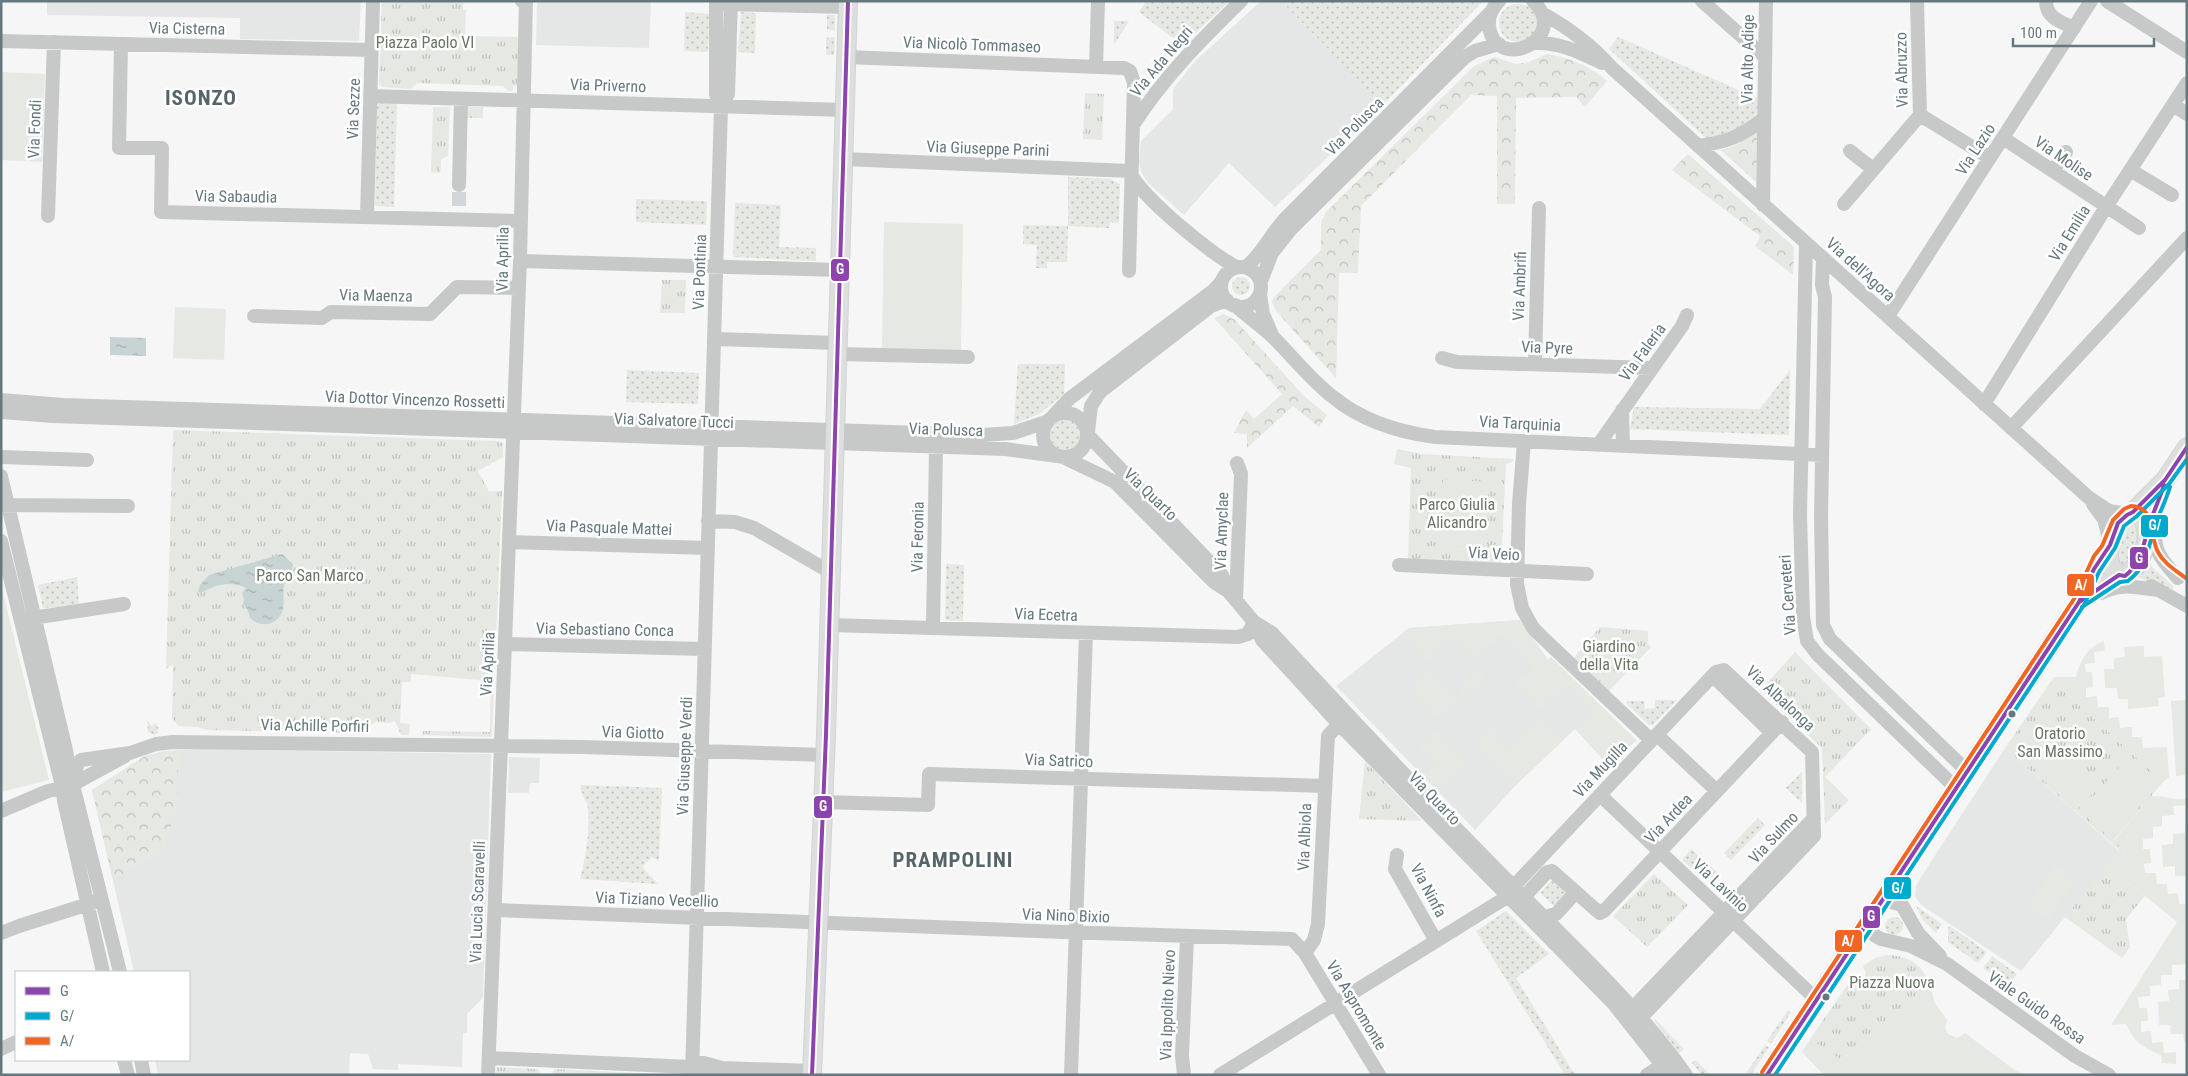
<svg xmlns="http://www.w3.org/2000/svg" width="2188" height="1076" font-family="'Roboto Condensed',sans-serif">
	<defs>
		<pattern id="grass-dots" width="8" height="8" patternUnits="userSpaceOnUse" patternTransform="scale(1.25)"><rect width="8" height="8" fill="#e6e8e3"/><path d="M2 2h.1M6 6h.1" fill="none" stroke="#bec1bd" stroke-width="1.8" stroke-linecap="round"/></pattern>
		<pattern id="forest-crowns" width="20" height="18" patternUnits="userSpaceOnUse" patternTransform="scale(1.25)"><rect width="20" height="18" fill="#e6e8e3"/><path d="M2 6a3 3 0 1 1 6 0M12 15a3 3 0 1 1 6 0" fill="none" stroke="#bec1bd"/></pattern>
		<pattern id="park-tufts" width="24" height="20" patternUnits="userSpaceOnUse" patternTransform="scale(1.25)"><rect width="24" height="20" fill="#e6e8e3"/><path d="M3 7l-1-3M5 7V3M7 7l1-3M15 17l-1-3M17 17v-4M19 17l1-3" fill="none" stroke="#bec1bd"/></pattern>
		<pattern id="water-ripples" width="26" height="14" patternUnits="userSpaceOnUse" patternTransform="scale(1.25)"><rect width="26" height="14" fill="#c8d3d4"/><path d="M2 4q2-2 4 0t4 0M15 11q2-2 4 0t4 0" fill="none" stroke="#a6b0b1"/></pattern>
	</defs>
	<rect width="100%" height="100%" fill="#f6f6f6"/>
	<path fill="#e5e7e6" d="M47 1H361L359 41 240 39V18L47 15Z
		M537 1H651L649 48 536 45Z
		M1261 1H1281L1383 105 1275 207 1229 163 1184 215 1148 183 1141 172 1139 162 1141 141 1173 109V89L1196 60Z
		M1520 620 1548 660 1551 657 1636 740 1611 768 1575 729 1516 785 1475 830 1336 686 1409 628Z
		M2005 748 2119 851 2021 971 1921 905 1915 896 1916 886 1921 877Z
		M200 749 491 754 483 998 467 1014V1033H463L462 1067 398 1064V1070L373 1069 368 1054 350 1053 349 1075H158L155 1060H189V972H134L92 790 145 756 164 751Z
		M509 757 540 758 539 783H530L529 793H508Z"/>
	<path fill="url(#grass-dots)" d="M1146 1H1230L1182 45 1139 12Z
		M1281 1H1483L1383 105Z
		M1499 23a19 19 0 1 1 38 0a19 19 0 1 1-38 0Z
		M685 12 709 14 708 52 684 51Z
		M741 12 756 13 755 53 738 52Z
		M827 15H835V31L827 29Z
		M1114 21H1129L1114 45Z
		M835 37 834 55H826V38Z
		M1618 37 1759 99 1757 113 1740 129 1707 139 1609 49Z
		M377 103H397L394 207 375 206Z
		M1068 177 1111 179 1120 184 1119 223 1110 222 1109 228 1068 226 1067 262H1047V268H1036L1037 245 1023 244V225L1068 226Z
		M636 199 707 201 706 225 636 222Z
		M735 203 781 205 779 247 816 248V261L733 257Z
		M1232 286a9 9 0 1 1 18 0a9 9 0 1 1-18 0Z
		M1018 364H1065L1064 394 1039 414 1014 424Z
		M627 370 699 373 698 404 626 402Z
		M1790 370 1789 435 1630 429 1634 407 1760 409Z
		M1050 435a15 15 0 1 1 30 0a15 15 0 1 1-30 0Z
		M2132 523 2138 529V549L2123 571 2112 564C2113 550 2116 528 2132 523Z
		M2148 559 2152 567 2174 587 2170 592 2153 583 2137 577Z
		M946 564 964 565 963 621 945 620Z
		M77 577 79 605 43 608 38 585Z
		M1655 700H1677L1653 725H1649L1626 703 1628 701H1644L1645 709 1655 708Z
		M147 720 152 726 155 723 158 727V733L155 735 148 732Z
		M1802 772V803L1786 788Z
		M581 785 662 788 659 861 652 857 642 867 658 884 580 879C586 857 590 831 588 808 587 799 580 795 581 785Z
		M1758 818 1765 825 1731 860 1724 853Z
		M1691 849 1717 872 1707 882 1682 860Z
		M1552 880 1566 893 1554 906 1540 893Z
		M1916 906 1942 924 1936 933 1922 919Z
		M1506 911 1549 954 1516 978 1575 1075H1565L1476 931Z
		M1885 926a9 9 0 1 1 18 0a9 9 0 1 1-18 0Z
		M1950 926 1987 952 1978 963 1948 942V927Z
		M1992 956 2017 974 2008 986 1983 968Z
		M1788 1010 1791 1012 1771 1044 1767 1041Z
		M1655 1019 1684 1049 1679 1053 1654 1020Z
		M1765 1045 1769 1047 1751 1075H1745Z
		M1695 1060 1697 1061 1710 1075H1702L1692 1063Z"/>
	<path fill="url(#forest-crowns)" d="M1547 54C1568 57 1592 67 1607 81L1585 107 1576 97 1516 98 1515 204H1497V96L1471 95 1361 206 1358 273H1339L1336 378 1276 311 1272 302 1274 297 1321 250V225L1325 213 1474 66 1494 57 1516 64 1529 62Z
		M1759 127 1756 182 1721 150C1738 146 1747 140 1759 127Z
		M1688 154 1794 247 1793 275 1755 246 1760 236 1672 170Z
		M1224 314 1235 320 1303 395 1327 415 1319 427 1293 406 1247 448V434L1234 433 1246 410 1254 419 1282 394 1214 318Z
		M178 750 177 807 163 852 113 880 92 790 145 756Z"/>
	<path fill="url(#park-tufts)" d="M382 1H463V10H466L465 36 517 37 519 39 517 86H513V91H508L503 86 417 83 411 89 382 87 379 84Z
		M1085 93 1104 94 1102 140 1083 139Z
		M466 106 483 107V118H466Z
		M433 107H450L448 156 441 159 440 173 431 172Z
		M662 280H686L685 313H660Z
		M173 430 497 441 503 443V457L478 471 489 491H502L492 737 422 735 423 731 490 732 491 681 411 674V682H402L400 723 410 724 409 735H401L395 721 389 723 376 722 359 733 206 730 197 727 178 726 172 718 173 664 166 669Z
		M1397 449 1422 454 1513 459V461L1506 464 1501 564 1408 559 1411 468 1394 464Z
		M1600 627 1648 631V644L1651 647 1608 692 1573 659Z
		M1795 652 1871 729 1825 777 1849 800 1825 824 1822 748 1761 690Z
		M2052 680 2163 782 2114 840 2125 851 2111 868 2145 896 2126 919 2130 947 2122 958 2065 917 2119 850 2005 748Z
		M1365 761 1422 821 1359 819Z
		M1654 874 1688 905 1647 947 1613 916Z
		M1887 955C1909 956 1923 964 1930 986L1841 1060 1810 1039 1851 980C1858 983 1863 981 1866 974L1863 966 1875 958Z
		M497 1067 537 1069 540 1071V1075H495Z
		M554 1069 677 1075H678H552Z"/>
	<path fill="#e6e8e3" d="M1 72 45 74 42 162 1 160Z
		M884 222 963 224 961 350 882 349Z
		M175 307 226 309 224 360 173 358Z
		M1443 479 1489 482 1486 548 1440 545Z
		M1 584 49 780 1 792Z
		M1520 620 1548 660 1551 657 1636 740 1611 768 1576 729 1594 711 1568 685 1541 709 1515 683 1534 667 1502 635 1475 658 1455 637 1427 661 1401 634 1409 628Z
		M2104 641 2105 651 2094 652 2095 663 2085 664 2086 672H2092L2093 687 2086 688V697L2097 696 2098 707H2109V718L2119 717 2120 728 2132 727V737H2142L2143 748 2167 747 2169 777 2163 782 2052 680 2054 677H2076C2080 661 2087 647 2104 641Z
		M2144 646V657L2162 656 2165 697 2158 698 2159 706 2128 709V699H2118L2117 688H2105L2104 669H2114V658L2125 657 2124 647Z
		M1476 668 1487 679 1469 696 1467 693 1463 696 1458 691 1465 684 1463 682Z
		M1428 670 1457 699 1437 720 1411 694 1419 686 1415 683Z
		M2187 700V775L2176 776 2171 701Z
		M1541 718 1562 741 1516 785 1472 741 1488 724 1509 747Z
		M1436 729 1459 753 1456 756 1465 765 1438 791 1423 777 1436 764 1419 746Z
		M2029 731 2059 758 2042 776 2013 748Z
		M2128 757 2159 785 2111 839 2080 811Z
		M2063 759 2096 790 2076 811 2043 780Z
		M2151 796C2164 796 2174 800 2187 799V805L2173 806 2174 815 2162 816V826L2153 827V838L2143 839V849H2150L2151 863 2144 864 2145 873H2156L2157 884H2167L2168 894 2178 893 2179 904H2187V964L2172 965V975H2161V985L2150 986V996L2138 997 2139 1008H2147L2148 1021H2141V1032L2151 1031 2152 1043 2163 1042 2164 1053 2176 1052V1064L2162 1063 2161 1055C2141 1046 2136 1044 2126 1024L2111 1025 2177 922 2111 868 2125 851 2114 841Z
		M2185 824H2187V885L2186 876H2175V866L2163 867 2162 845 2173 844V834L2185 833Z
		M2055 865 2075 879 2048 920 2028 907Z
		M2179 980H2187V1042H2184L2183 1034H2171L2170 1025H2159L2158 1002 2169 1001 2168 990 2179 989Z
		M1930 986 1935 1003 1947 1020 1945 1028 1948 1034 1957 1038 1965 1033 2016 1071 2026 1075H1824L1802 1052 1810 1039 1841 1060Z"/>
	<path fill="url(#water-ripples)" d="M110 337 146 338V356L110 355Z
		M282 554 293 564C293 571 286 578 284 585 282 593 285 601 283 609 279 625 261 629 250 618L247 608 243 604 244 599 242 593 246 588C231 580 214 585 201 593L198 592 200 585 209 575Z"/>
	<g fill="none" stroke-linecap="round" stroke-linejoin="round">
		<path stroke="#d2d6d8" stroke-width="14" stroke-dasharray="14 7" stroke-linecap="butt" d="M459 206V185"/>
		<defs>
			<path id="major" d="M2147 531 2165 482
				M2119 575 2111 567 2109 557 2110 542 2114 529 2122 518 2133 512 2165 480 2187 447
				M2079 602 2119 575 2125 576C2143 563 2154 536 2141 516L2133 512
				M812 1075 826 735 848 1
				M1767 1075 2079 602 2100 559 2108 549"/>
		</defs>
		<use href="#major" stroke="#d2d3d4" stroke-width="20"/>
		<path stroke="#c7c9c9" stroke-width="14" d="M716 1V94L721 107
			M1499 1C1492 8 1488 16 1489 26 1495 74 1572 39 1533 1
			M1702 1 1765 57
			M1917 1 1920 115 1990 158
			M2046 1C2046 18 2061 22 2074 28
			M2107 1 2187 52
			M716 4 847 7
			M1542 13C1567 27 1592 45 1612 68L2088 497 2109 511 2128 514
			M1 41 372 50
			M1534 43C1560 42 1579 52 1602 63
			M121 44 119 148H162L161 212 520 221
			M846 57 1124 68 1130 71 1134 83 1129 271
			M1096 67 1098 1
			M370 96 845 110
			M2173 105 2187 114
			M1133 125C1164 77 1200 41 1241 1
			M2003 138 2139 228
			M1698 146C1727 142 1741 137 1764 118
			M1850 151 1873 169
			M843 159 1130 171
			M2130 170 2172 195
			M2053 171 2066 152
			M1130 172C1138 194 1214 257 1237 267
			M459 185 461 99
			M1844 204 1920 115
			M1763 205 1766 1
			M48 216 54 42
			M367 217 373 1
			M1806 243 1800 515 1803 616 1807 641 1818 655 1957 789
			M1823 258 1822 285 1825 297 1821 517 1823 625 1830 639 1968 772
			M520 261 839 270
			M1246 267C1261 255 1270 236 1283 221L1490 13
			M1221 287a20 20 0 1 1 40 0a20 20 0 1 1-40 0Z
			M1261 281 1272 253 1291 229 1465 57 1475 51 1499 44
			M1260 294 1263 314 1272 335
			M1235 305C1247 316 1261 326 1273 337 1293 357 1311 380 1333 397 1362 421 1398 432 1435 437L1822 455
			M254 316 322 318 331 312 430 314 457 287 519 288
			M1888 316 2091 1
			M715 339 837 343
			M837 354 968 357
			M1442 358 1457 362 1652 368
			M1535 364 1539 208
			M1 400 63 405 983 435 1013 433 1046 422
			M1984 404 2106 207 2187 83
			M1622 410 1623 445
			M1 412 53 416 1005 449 1057 456
			M1043 435a22 22 0 1 1 44 0a22 22 0 1 1-44 0Z
			M1054 415 1069 399 1214 290 1222 281
			M2011 428 2187 238
			M1088 432 1091 406 1100 392 1211 306 1227 300
			M1088 435 1222 575 1228 591
			M1524 441 1519 504 1517 584 1522 608 1533 628 1542 637 1651 740
			M1599 444 1682 326 1687 315
			M1 457 87 460
			M1063 457 1115 482 1214 582 1228 591 1254 622 1262 640 1338 723 1613 1003 1670 1075
			M1 476 66 750 71 780
			M2093 504 2104 519 2110 542
			M1 505 128 506
			M708 521 735 522 754 528 830 572
			M2156 524C2152 551 2161 559 2178 578
			M1 541 63 790 64 801 103 972
			M509 542 708 548
			M1399 565 1587 574
			M2151 586 2187 606
			M2101 593C2123 582 2136 588 2159 590
			M1236 600 1241 474 1237 463
			M26 619 124 604
			M1254 622 1272 633C1351 718 1430 803 1512 885 1574 948 1635 1003 1686 1075
			M829 625 1238 637 1248 634 1254 622
			M933 628 936 447
			M505 644 704 649
			M1713 676 1772 733
			M1657 735 1717 791
			M72 781 78 763 81 760 130 753 156 744 173 742 583 747 825 755
			M72 781 120 972
			M74 785 79 781 125 756
			M1600 795 1817 1000
			M823 802 928 805 929 774 1324 786
			M1 811 48 791 62 788
			M1397 855 1395 869 1436 941
			M1524 897 1547 872 1552 871 1595 909 1600 913 1604 911 1782 722
			M1881 904 1888 901 1902 905 1918 933 1940 956
			M495 910 1063 932 1292 939 1305 953 1379 1075
			M1545 917 1556 914 1576 892
			M1869 923 1874 935 1881 939 1911 946 1947 964 2075 1056 2109 1075
			M1 933 19 926 95 902
			M1305 953 1314 940 1318 924 1328 736 1345 717
			M1628 1013 1814 818
			M1 1049 16 1042
			M489 1058 692 1067
			M124 1060 128 1075
			M141 1060 144 1075
			M722 1068 813 1071
			M692 1071 722 1068 704 1063H692
			M488 1075 520 261 526 1H522
			M692 1075 721 107 728 94 731 1
			M1071 1075 1086 633
			M1184 1075 1182 1056 1187 936
			M1220 1075 1507 897 1513 887 1716 672 1724 670 1812 752 1814 836 1633 1026
			M1647 1075 1669 1061"/>
		<use href="#major" stroke="#dddede" stroke-width="18"/>
		<defs>
			<path id="bus-1" d="M2079 602 2119 575 2125 576C2143 561 2143 543 2150 523 2154 510 2160 498 2164 485
				M812 1075 826 735 848 1
				M1767 1075 2079 602 2094 569 2110 545 2118 523 2127 515 2133 512 2165 480 2187 447"/>
			<path id="bus-2" d="M2082 607 2120 582 2128 581C2148 566 2148 547 2155 525 2160 512 2166 500 2170 487
				M1775 1075 2084 605 2099 572 2115 548 2124 526 2137 516 2169 484 2187 459"/>
			<path id="bus-3" d="M1762 1072 2074 599 2094 556 2102 546 2113 520 2124 509 2131 506C2157 507 2149 537 2158 552 2164 564 2177 571 2187 579"/>
		</defs>
		<use href="#bus-1" stroke="#fff" stroke-width="8"/>
		<use href="#bus-2" stroke="#fff" stroke-width="8"/>
		<use href="#bus-3" stroke="#fff" stroke-width="8"/>
		<use href="#bus-1" stroke="#8e44ad" stroke-width="4"/>
		<use href="#bus-2" stroke="#00a9ce" stroke-width="4"/>
		<use href="#bus-3" stroke="#f26522" stroke-width="4"/>
	</g>
	<g fill="#65787e" stroke="#fff" stroke-width="2">
		<circle cx="2012" cy="714" r="4.5"/>
		<circle cx="1826" cy="997" r="4.5"/>
	</g>
	<g text-anchor="middle" stroke-width="5" stroke-linejoin="round" paint-order="stroke">
		<g font-size="16" fill="#65787e" stroke="#fff">
			<text transform="translate(187 28) rotate(1)" y="6">Via Cisterna</text>
			<text transform="translate(972 44) rotate(2)" y="6">Via Nicolò Tommaseo</text>
			<text transform="translate(1747 59) rotate(-89)" y="6">Via Alto Adige</text>
			<text transform="translate(1161 61) rotate(-50)" y="6">Via Ada Negri</text>
			<text transform="translate(1901 70) rotate(-91)" y="6">Via Abruzzo</text>
			<text transform="translate(608 85) rotate(2)" y="6">Via Priverno</text>
			<text transform="translate(353 109) rotate(-88)" y="6">Via Sezze</text>
			<text transform="translate(1354 126) rotate(-45)" y="6">Via Polusca</text>
			<text transform="translate(34 129) rotate(-88)" y="6">Via Fondi</text>
			<text transform="translate(988 148) rotate(2)" y="6">Via Giuseppe Parini</text>
			<text transform="translate(1975 149) rotate(-57)" y="6">Via Lazio</text>
			<text transform="translate(2064 158) rotate(34)" y="6">Via Molise</text>
			<text transform="translate(236 196) rotate(1)" y="6">Via Sabaudia</text>
			<text transform="translate(2069 233) rotate(-58)" y="6">Via Emilia</text>
			<text transform="translate(502 259) rotate(-89)" y="6">Via Aprilia</text>
			<text transform="translate(1861 269) rotate(42)" y="6">Via dell'Agora</text>
			<text transform="translate(699 272) rotate(-88)" y="6">Via Pontinia</text>
			<text transform="translate(1519 286) rotate(-88)" y="6">Via Ambrifi</text>
			<text transform="translate(376 295) rotate(1)" y="6">Via Maenza</text>
			<text transform="translate(1547 347) rotate(2)" y="6">Via Pyre</text>
			<text transform="translate(1642 352) rotate(-54)" y="6">Via Faleria</text>
			<text transform="translate(415 399) rotate(2)" y="6">Via Dottor Vincenzo Rossetti</text>
			<text transform="translate(674 420) rotate(2)" y="6">Via Salvatore Tucci</text>
			<text transform="translate(1520 423) rotate(3)" y="6">Via Tarquinia</text>
			<text transform="translate(946 429) rotate(2)" y="6">Via Polusca</text>
			<text transform="translate(1151 494) rotate(44)" y="6">Via Quarto</text>
			<text transform="translate(609 527) rotate(2)" y="6">Via Pasquale Mattei</text>
			<text transform="translate(1221 531) rotate(-88)" y="6">Via Amyclae</text>
			<text transform="translate(917 537) rotate(-89)" y="6">Via Feronia</text>
			<text transform="translate(1494 553) rotate(3)" y="6">Via Veio</text>
			<text transform="translate(1787 595) rotate(-94)" y="6">Via Cerveteri</text>
			<text transform="translate(1046 614) rotate(2)" y="6">Via Ecetra</text>
			<text transform="translate(605 629) rotate(1)" y="6">Via Sebastiano Conca</text>
			<text transform="translate(487 664) rotate(-87)" y="6">Via Aprilia</text>
			<text transform="translate(1781 698) rotate(43)" y="6">Via Albalonga</text>
			<text transform="translate(315 725) rotate(1)" y="6">Via Achille Porfiri</text>
			<text transform="translate(633 732) rotate(2)" y="6">Via Giotto</text>
			<text transform="translate(684 756) rotate(-88)" y="6">Via Giuseppe Verdi</text>
			<text transform="translate(1059 760) rotate(2)" y="6">Via Satrico</text>
			<text transform="translate(1600 769) rotate(-47)" y="6">Via Mugilla</text>
			<text transform="translate(1435 798) rotate(46)" y="6">Via Quarto</text>
			<text transform="translate(1668 818) rotate(-47)" y="6">Via Ardea</text>
			<text transform="translate(1304 837) rotate(-88)" y="6">Via Albiola</text>
			<text transform="translate(1773 837) rotate(-47)" y="6">Via Sulmo</text>
			<text transform="translate(1721 885) rotate(43)" y="6">Via Lavinio</text>
			<text transform="translate(1429 890) rotate(62)" y="6">Via Ninfa</text>
			<text transform="translate(657 899) rotate(2)" y="6">Via Tiziano Vecellio</text>
			<text transform="translate(477 902) rotate(-88)" y="6">Via Lucia Scaravelli</text>
			<text transform="translate(1066 915) rotate(2)" y="6">Via Nino Bixio</text>
			<text transform="translate(1167 1005) rotate(-88)" y="6">Via Ippolito Nievo</text>
			<text transform="translate(1357 1005) rotate(59)" y="6">Via Aspromonte</text>
			<text transform="translate(2037 1007) rotate(35)" y="6">Viale Guido Rossa</text>
		</g>
		<g font-size="16" fill="#6a7663" stroke="#fff">
			<text x="425" y="48">Piazza Paolo VI</text>
			<text x="1457" y="510">Parco Giulia<tspan x="1457" dy="18">Alicandro</tspan></text>
			<text x="310" y="581">Parco San Marco</text>
			<text x="1609" y="652">Giardino<tspan x="1609" dy="18">della Vita</tspan></text>
			<text x="2060" y="739">Oratorio<tspan x="2060" dy="18">San Massimo</tspan></text>
			<text x="1892" y="988">Piazza Nuova</text>
		</g>
		<g font-size="21" font-weight="bold" letter-spacing="1" fill="#566569" stroke="#fff">
			<text x="201" y="105">ISONZO</text>
			<text x="953" y="867">PRAMPOLINI</text>
		</g>
	</g>
	<g stroke="#fff" stroke-width="2">
		<rect x="830" y="258" width="20" height="24" rx="5" fill="#8e44ad"/>
		<rect x="2140" y="514" width="29" height="24" rx="5" fill="#00a9ce"/>
		<rect x="2129" y="546" width="20" height="24" rx="5" fill="#8e44ad"/>
		<rect x="2066" y="573" width="29" height="24" rx="5" fill="#f26522"/>
		<rect x="813" y="795" width="20" height="24" rx="5" fill="#8e44ad"/>
		<rect x="1883" y="876" width="29" height="24" rx="5" fill="#00a9ce"/>
		<rect x="1862" y="905" width="19" height="24" rx="5" fill="#8e44ad"/>
		<rect x="1834" y="929" width="29" height="24" rx="5" fill="#f26522"/>
	</g>
	<g font-size="14" text-anchor="middle" font-weight="bold" fill="#fff">
		<text x="840" y="274">G</text>
		<text x="2155" y="530">G/</text>
		<text x="2139" y="563">G</text>
		<text x="2081" y="590">A/</text>
		<text x="823" y="811">G</text>
		<text x="1898" y="893">G/</text>
		<text x="1871" y="921">G</text>
		<text x="1848" y="946">A/</text>
	</g>
	<rect width="2188" height="1076" fill="none" stroke="#65787e" stroke-width="5"/>
	<rect x="15" y="971" width="175" height="90" fill="#ffffff" stroke="#c1c9cb"/>
	<rect x="25" y="987" width="25" height="8" fill="#8e44ad" stroke="#c1c9cb"/>
	<text x="60" y="996" font-size="15" fill="#65787e">G</text>
	<rect x="25" y="1012" width="25" height="8" fill="#00a9ce" stroke="#c1c9cb"/>
	<text x="60" y="1021" font-size="15" fill="#65787e">G/</text>
	<rect x="25" y="1037" width="25" height="8" fill="#f26522" stroke="#c1c9cb"/>
	<text x="60" y="1046" font-size="15" fill="#65787e">A/</text>
	<path d="M2013 38v8h141v-8" fill="none" stroke="#65787e" stroke-width="2.5"/>
	<text x="2020" y="38" font-size="15" fill="#65787e" stroke="#ffffff" stroke-width="4" paint-order="stroke">100 m</text>
</svg>
